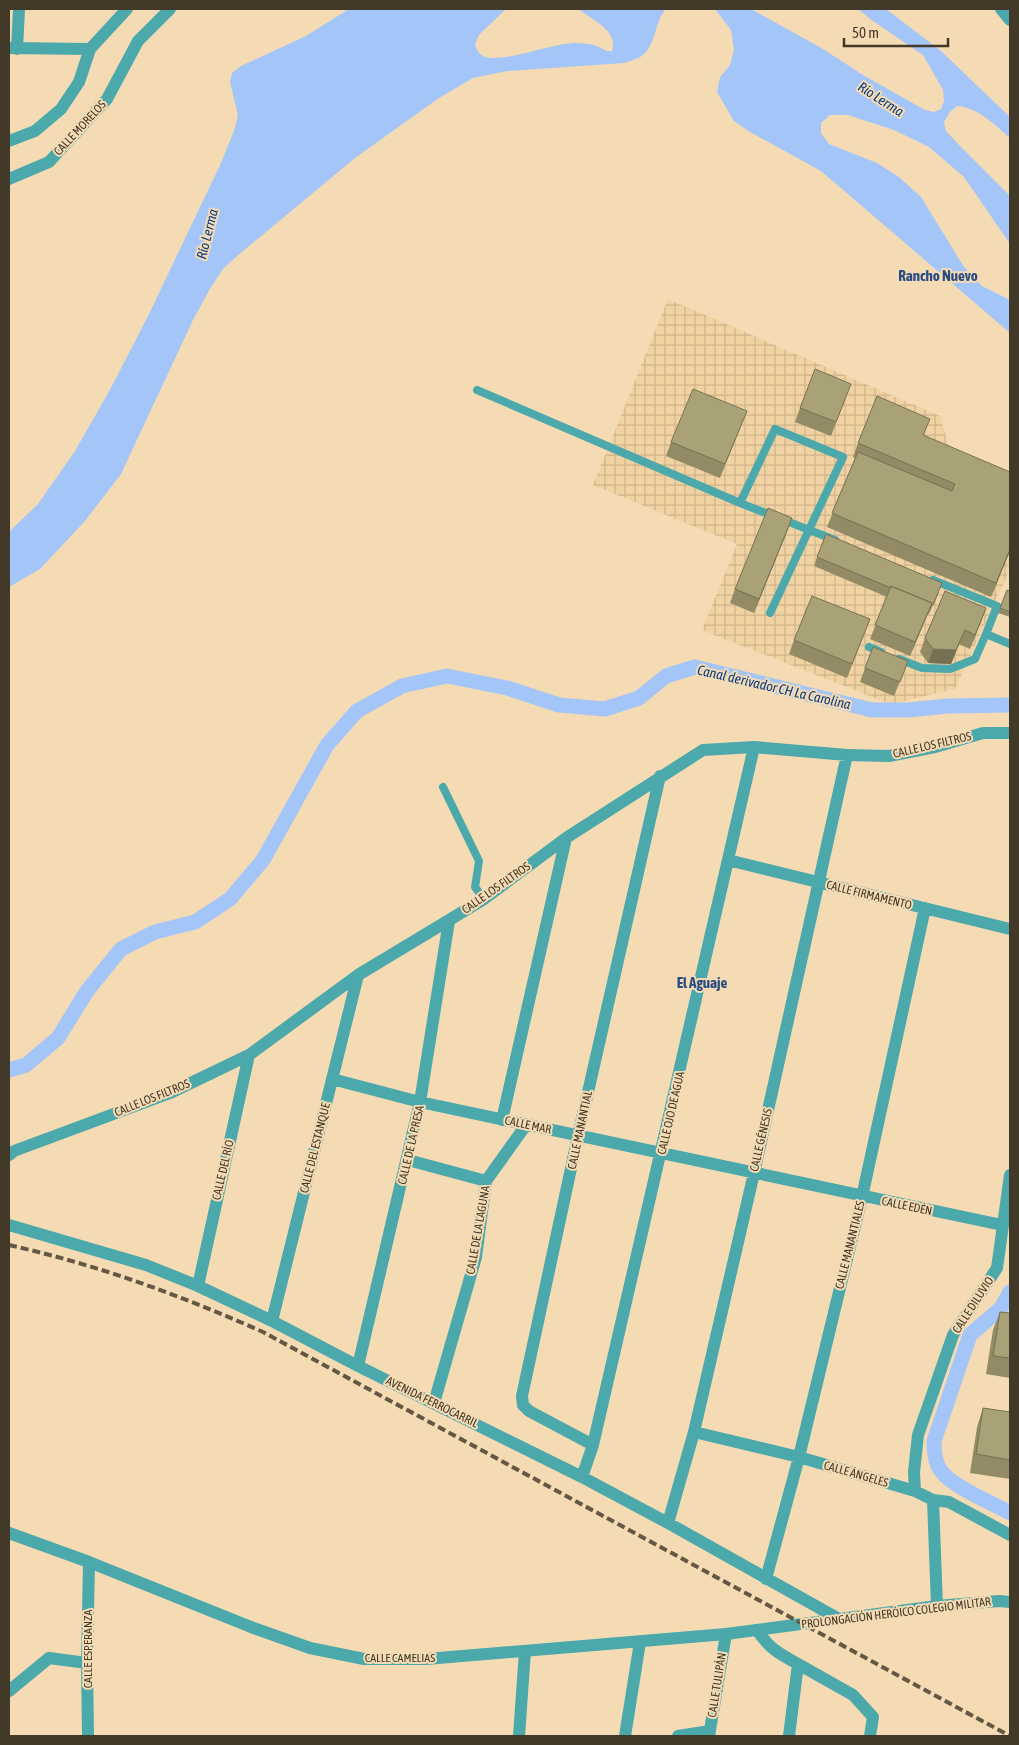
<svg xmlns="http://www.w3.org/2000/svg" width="1019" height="1745" font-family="'Asap Condensed',sans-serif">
	<defs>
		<pattern id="industrial-grid" width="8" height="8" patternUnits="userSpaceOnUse" patternTransform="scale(1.25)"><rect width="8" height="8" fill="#f0d2a3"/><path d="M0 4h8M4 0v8" fill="none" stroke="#cfb58c"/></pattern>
	</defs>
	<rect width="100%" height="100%" fill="#f5dbb4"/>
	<path fill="url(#industrial-grid)" d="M668 299 940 416 949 448 1010 476V569L955 689 890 704 702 630 737 544 593 485Z"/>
	<path fill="#a4c5f8" d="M349 9H506L479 35 475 44C476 49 478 53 483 56 501 65 555 41 579 43 584 43 590 44 594 45 601 47 605 52 612 51 619 30 591 20 579 9H666C654 22 657 43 643 55 638 59 630 61 624 63L507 71 473 78 439 98 355 158 237 256 223 269 211 287 193 320 121 474 85 521 40 569 9 587V532L38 504 75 451 112 386 149 314 221 163 234 131 238 115 230 82 232 73 241 66 306 36Z
		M715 9H751L823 49 863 75 925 110 934 112 941 109 944 101 943 90 923 55 873 21 858 9H886L941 51 1010 117V138C995 125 979 108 957 106L950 112 944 122 946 131 959 145 1010 196V244L964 177 929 147 894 130 848 115H830L821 123V133L829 144 877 163 899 177 921 197 964 267 982 286 1010 300V333L821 171 750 132 734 121 717 92 720 77 730 65 734 50 731 30Z"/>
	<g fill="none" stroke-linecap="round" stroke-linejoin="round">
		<path stroke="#a4c5f8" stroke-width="15" d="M9 1070 26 1065 58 1038 87 991 121 949 155 932 195 922 230 899 263 860 327 745 357 711 402 686 447 676 507 688 559 705 605 709 639 698 666 676 695 667 872 710H908L948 706 1010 705
			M1010 1292 1001 1308 970 1335 934 1441C934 1451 935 1463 941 1471 953 1487 992 1503 1010 1513"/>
		<path stroke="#4ba8ab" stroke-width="8" d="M477 390 740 503 835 540
			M740 503 775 429 843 457 770 613
			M933 580 997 606 986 634 1010 644
			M869 647 881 652
			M899 659 922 668 950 669 975 659 986 634
			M443 787 479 861 475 887 484 899"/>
		<path stroke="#4ba8ab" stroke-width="12" d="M1001 9 1010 20
			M9 48 90 49
			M17 49 19 9
			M9 141 35 131 61 109 79 82 90 49 127 9
			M9 179 49 162 107 99 138 41 170 9
			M728 860 1010 929
			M332 1079 420 1102 1002 1225
			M502 1120 566 838
			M9 1155 14 1151 170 1093 249 1055 358 975 484 899 566 838 703 750 754 747 847 755 754 1173 694 1432 668 1523
			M408 1160 486 1181
			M9 1225 146 1265 198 1286 272 1321 358 1366 582 1477 668 1523 839 1619
			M198 1286 249 1055
			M272 1321 358 975
			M358 1366 420 1102 449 921
			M434 1403 476 1257 486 1181 526 1125
			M694 1432 799 1457 915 1491 933 1500 949 1502 1010 1535
			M593 1445 529 1411 523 1405 522 1396 578 1136 660 776
			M582 1477 593 1445 754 747
			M915 1491 914 1472 918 1435 953 1335 997 1268 1010 1175
			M933 1500 937 1606
			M766 1579 799 1457 862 1197 925 908
			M757 1630C770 1649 778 1653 798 1664L789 1736
			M798 1664 853 1695 873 1717 870 1736
			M9 1691 49 1658 87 1663
			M88 1736 87 1663 89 1562
			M519 1736 525 1651
			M625 1736 640 1642
			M678 1736 710 1731
			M709 1736 726 1634"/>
		<path stroke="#4ba8ab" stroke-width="12" d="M847 755 889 756 935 747 983 733H1010
			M9 1533 89 1562 251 1627 310 1648 364 1659H426L726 1634 937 1606 999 1601 1010 1602"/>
		<path stroke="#645743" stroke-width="4" stroke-dasharray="8 4" stroke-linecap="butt" d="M9 1245C98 1265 180 1295 263 1332L1010 1736"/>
	</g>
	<path fill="#928b66" d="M851 384 831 436 795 422 800 408Z
		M747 411 720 478 666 456 671 442Z
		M924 435 1010 551 991 597 827 527 855 458 853 457 858 443Z
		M792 518 754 613 730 603 735 589Z
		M817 557 939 592 929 614H928L910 656 870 639 887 597 814 566Z
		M1007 590 1010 591V617L998 613Z
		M986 608 970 649 959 644 951 664 928 663 920 652 925 638Z
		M870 619 847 678 789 654 794 640Z
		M908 661 894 696 860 682 865 668Z
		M1000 1312 1010 1313V1378L986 1374 993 1330Z
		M983 1408 1010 1412V1479L970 1473 977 1427Z"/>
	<path fill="#777153" d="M792 518 787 532 754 613 759 599Z
		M1010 549V551L991 597 996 583Z
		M932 603 926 617 910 656 915 642Z
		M986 608 981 622 970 649 975 635Z
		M965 630 951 664 928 663 933 649Z"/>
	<path fill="#aaa277" stroke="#777153" d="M815 369 851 384 836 422 800 408Z
		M693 389 747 411 725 464 671 442Z
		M877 396 930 419 923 435 1010 472V549L996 583 832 513 858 452 952 491 955 484 858 443Z
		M768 508 792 518 759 599 735 589Z
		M826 534 942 583 933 605 931 604 932 603 891 586V588L817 557Z
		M891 586 932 603 915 642 875 625Z
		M1007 590 1010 591V612L1000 608Z
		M945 591 986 608 975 635 965 630 956 650 933 649 925 638Z
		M812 596 870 619 852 664 794 640Z
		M873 647 908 661 900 682 865 668Z
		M1000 1312 1010 1313V1358L993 1356Z
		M983 1408 1010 1412V1460L976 1454Z"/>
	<g text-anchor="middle" stroke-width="4" stroke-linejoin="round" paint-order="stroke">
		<g font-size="12" fill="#433929" stroke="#f5dbb4">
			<text transform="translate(80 128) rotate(-47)" y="4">CALLE MORELOS</text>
			<text transform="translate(932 745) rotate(-13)" y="4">CALLE LOS FILTROS</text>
			<text transform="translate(496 888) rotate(-35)" y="4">CALLE LOS FILTROS</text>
			<text transform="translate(869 895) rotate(14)" y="4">CALLE FIRMAMENTO</text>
			<text transform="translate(152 1098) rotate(-22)" y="4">CALLE LOS FILTROS</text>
			<text transform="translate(671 1113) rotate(-77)" y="4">CALLE OJO DE AGUA</text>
			<text transform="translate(528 1125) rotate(12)" y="4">CALLE MAR</text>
			<text transform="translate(580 1130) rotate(-78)" y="4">CALLE MANANTIAL</text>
			<text transform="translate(761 1140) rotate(-77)" y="4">CALLE GÉNESIS</text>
			<text transform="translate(411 1145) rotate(-77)" y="4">CALLE DE LA PRESA</text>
			<text transform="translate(315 1148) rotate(-76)" y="4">CALLE DEL ESTANQUE</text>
			<text transform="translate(223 1170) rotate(-77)" y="4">CALLE DEL RÍO</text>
			<text transform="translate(907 1206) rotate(12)" y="4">CALLE EDÉN</text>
			<text transform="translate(478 1230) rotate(-80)" y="4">CALLE DE LA LAGUNA</text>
			<text transform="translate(850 1245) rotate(-76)" y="4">CALLE MANANTIALES</text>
			<text transform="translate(973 1305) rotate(-57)" y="4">CALLE DILUVIO</text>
			<text transform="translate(432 1402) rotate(26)" y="4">AVENIDA FERROCARRIL</text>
			<text transform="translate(856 1474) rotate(16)" y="4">CALLE ÁNGELES</text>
			<text transform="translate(896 1613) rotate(-7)" y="4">PROLONGACIÓN HERÓICO COLEGIO MILITAR</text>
			<text transform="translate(88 1649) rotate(-90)" y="4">CALLE ESPERANZA</text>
			<text x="400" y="1662">CALLE CAMELIAS</text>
			<text transform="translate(717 1685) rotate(-81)" y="4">CALLE TULIPÁN</text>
		</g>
		<g font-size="14" font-style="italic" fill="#093d85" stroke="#f5dbb4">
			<text transform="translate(881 99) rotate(33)" y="5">Río Lerma</text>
			<text transform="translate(207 234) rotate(-76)" y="5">Río Lerma</text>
			<text transform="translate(774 687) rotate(13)" y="5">Canal derivador CH La Carolina</text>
		</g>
		<g font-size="15" font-weight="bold" fill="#294d83" stroke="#f5dbb4">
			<text x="938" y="281">Rancho Nuevo</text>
			<text x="702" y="988">El Aguaje</text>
		</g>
	</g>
	<rect width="1019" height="1745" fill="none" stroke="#433929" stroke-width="20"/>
	<path d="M844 38v8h104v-8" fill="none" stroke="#433929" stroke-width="2.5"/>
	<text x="852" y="38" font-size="15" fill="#433929" stroke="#f5dbb4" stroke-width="4" paint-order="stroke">50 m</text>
</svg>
